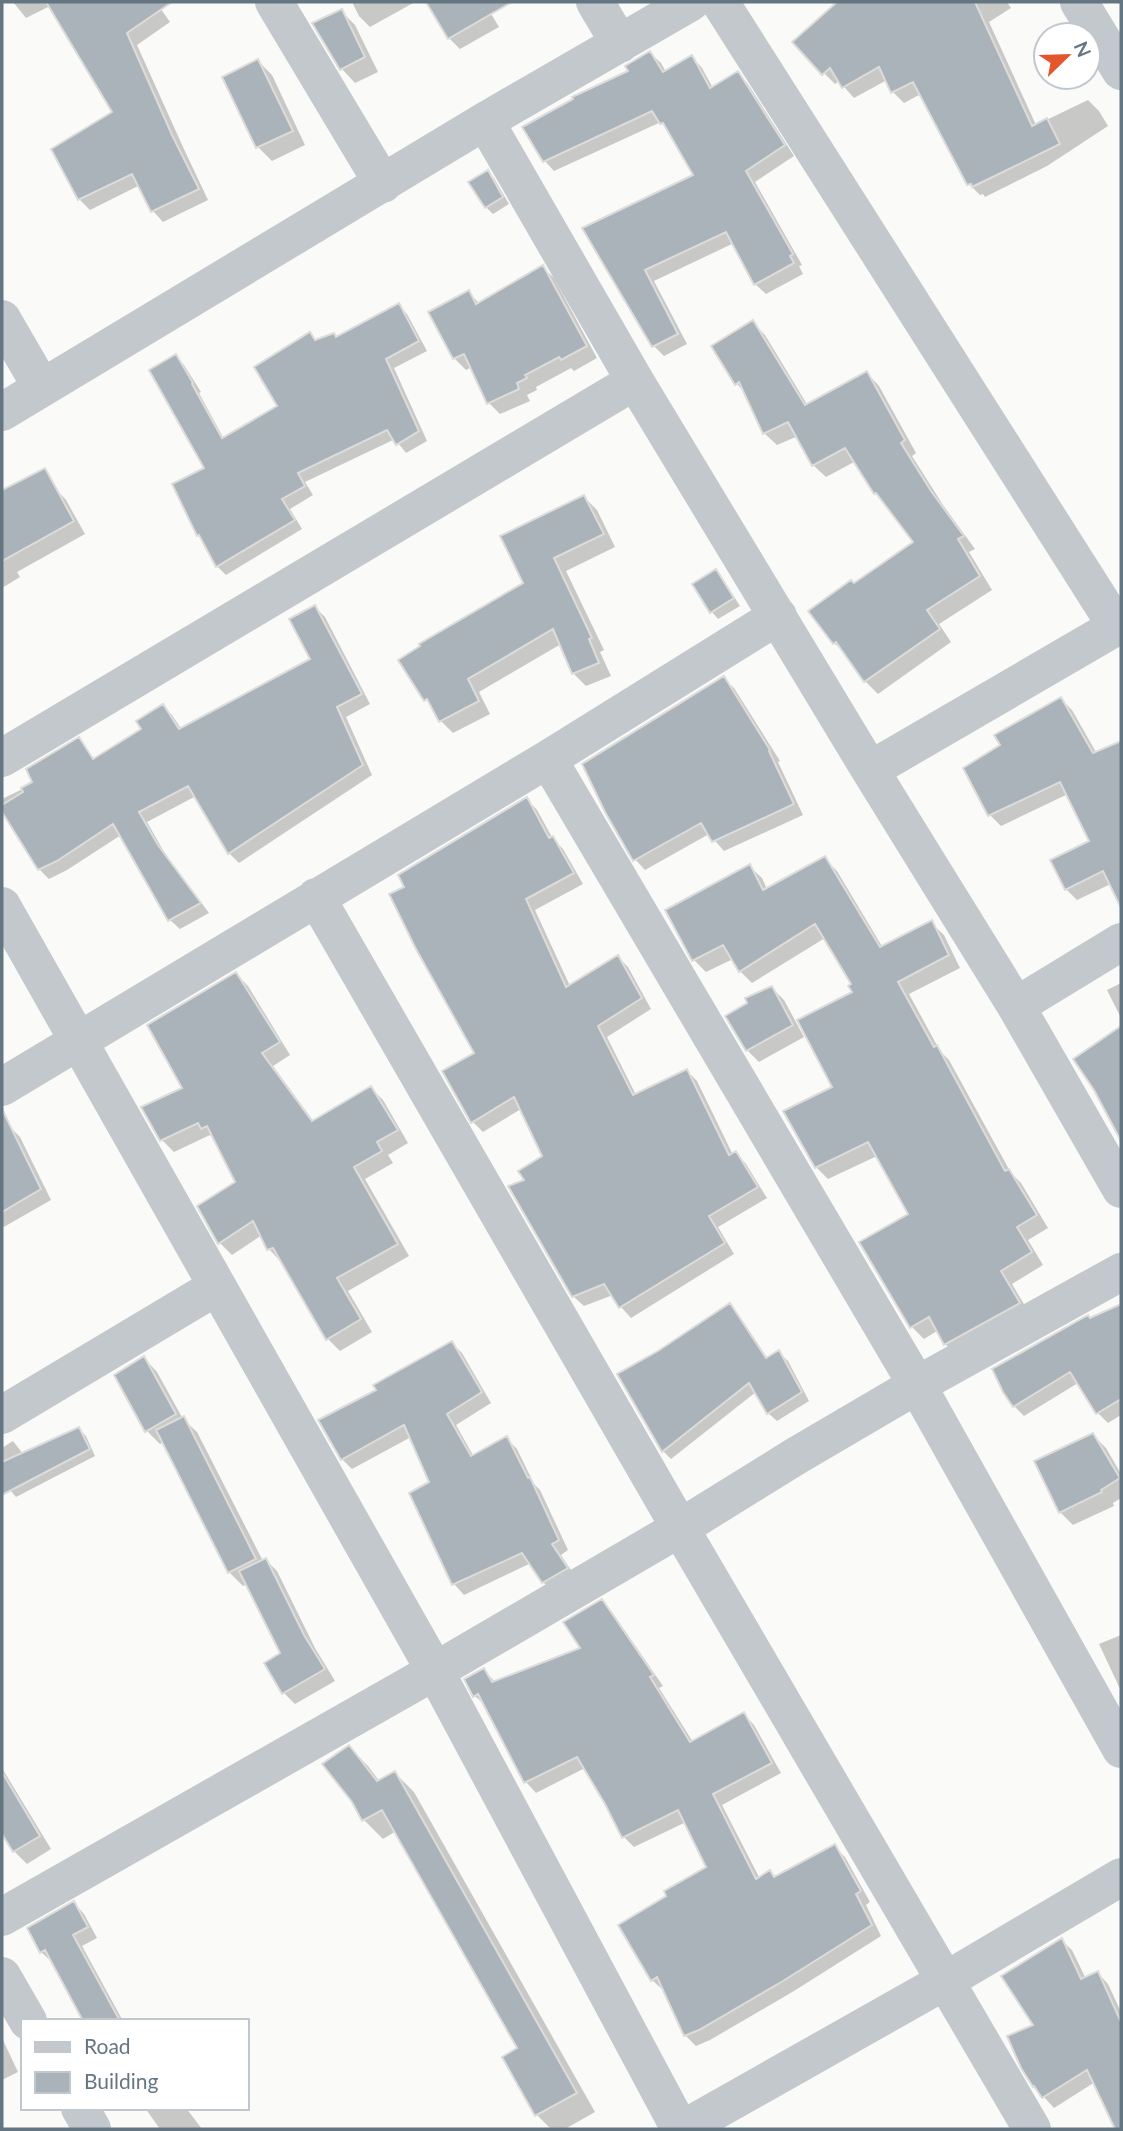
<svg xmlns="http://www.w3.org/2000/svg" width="1123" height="2131" font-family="Lato,sans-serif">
<rect width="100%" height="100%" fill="#fafaf8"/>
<!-- shadow -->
<path fill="#0003" d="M13,2H156L170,22L137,45L183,147L208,200L163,222L153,211L140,185L90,210L79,199L115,113L50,6L26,18Z
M352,2H415L370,27L359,16Z
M428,2H484L499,27L460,49L449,38Z
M847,2H1007L1011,8L989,22L1036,125L1088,100L1099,111L1108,126L1047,166L985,197L983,194L980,195L969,184L921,94L904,103L893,92L887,80L854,98L839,81L835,84L824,73L833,8Z
M341,11L355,25L378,72L355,83L342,69Z
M650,53L661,63L666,72L692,57L702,68L713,88L738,73L748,84L794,156L755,182L802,265L799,266L803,274L766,294L755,284L734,243L654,281L687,344L664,356L654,346L585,228L696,176L671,132L661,122L554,171L544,160Z
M258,61L272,75L305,145L272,161L258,147L225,78Z
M487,172L494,178L509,204L493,214L486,207Z
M542,267L554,278L597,358L574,371L571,368L536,387L537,390L527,395L530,401L500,414L489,403L472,367L466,370L454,358L469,293L480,304Z
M398,305L407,314L427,351L394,368L427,441L406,453L395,439L305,482L313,495L290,509L302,529L226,575L217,566L204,540L199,535L207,468L175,356L184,365L201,392L199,393L224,439L280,406L310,334L316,341L337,338Z
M752,322L765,335L808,406L867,373L879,386L916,453L912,456L943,505L975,549L969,552L992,590L939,624L951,642L878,694L865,681L847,655L834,643L855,585L915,543L875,493L856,461L826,477L813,465L798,436L777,445L764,433L746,394L737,384Z
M54,487L66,500L85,534L17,572L20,577L2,588V516Z
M584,497L597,510L615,547L566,571L604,650L600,652L611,676L586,686L573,673L561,644L479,692L490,714L453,733L441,721L434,708L426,699L525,583Z
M716,572L722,578L740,606L718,619L712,612L695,585Z
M315,607L325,617L370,704L346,717L372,775L239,863L229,853L196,796L147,822L167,857L209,913L180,929L170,920L121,835L67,870L49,879L39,869L2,809V799L35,783L79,740L95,760L144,730L163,706L172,715L182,730L312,660Z
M723,678L734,688L780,761L778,762L803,815L724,851L709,834L645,870L635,859Z
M1061,699L1072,710L1097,754L1121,743V886L1115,882L1077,900L1066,889L1091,842L1068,794L1001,826L990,815L965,768L1002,745Z
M527,799L537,810L553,839L563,849L583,884L535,910L570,986L618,957L628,967L651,1009L607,1037L636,1095L687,1071L697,1081L733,1155L736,1153L746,1164L767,1198L718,1227L734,1254L631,1318L621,1307L613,1295L584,1306L573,1296L526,1181L544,1157L521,1109L483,1132L473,1122L476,1054L406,888Z
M824,858L837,871L883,948L931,923L944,935L960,968L909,994L940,1051L949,1060L1011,1173L1021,1183L1048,1228L1028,1240L1043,1265L1012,1284L1031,1316L958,1356L945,1344L937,1331L924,1339L912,1327L861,1243L910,1215L877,1156L828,1179L816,1167L854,992L853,985L825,938L752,983L740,971L733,959L706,972L694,960L749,866L762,878L767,889Z
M236,974L248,986L290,1055L273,1066L314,1122L371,1088L383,1100L408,1143L388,1155L393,1163L365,1179L409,1256L348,1291L372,1332L340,1351L328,1339L281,1262L269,1249L262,1235L232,1255L220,1243L199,1207L237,1183L214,1140L210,1135L174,1152L162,1140Z
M1121,983V1018L1107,990Z
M772,988L784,1000L804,1037L759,1062L747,1050L750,1004Z
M1121,1028V1131L1114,1123L1095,1089L1075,1059Z
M9,1126L20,1137L51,1200L2,1228V1130Z
M730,1305L738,1314L768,1359L779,1353L788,1361L809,1401L777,1421L768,1413L756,1392L671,1459L663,1451L659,1352Z
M1121,1306V1415L1108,1423L1097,1412L1078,1383L1024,1416L1014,1406L1091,1320Z
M452,1343L462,1353L491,1403L456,1425L474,1457L506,1438L517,1449L534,1484L540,1490L568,1550L561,1555L577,1579L554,1593L543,1582L531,1563L464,1595L454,1584L411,1494L432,1483L411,1437L352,1469L342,1459L378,1391Z
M144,1358L157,1372L183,1419L197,1432L263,1561L266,1560L277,1571L315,1648L335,1681L295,1704L284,1693L282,1654L248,1584L243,1586L229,1572L164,1442L160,1444L146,1430Z
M79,1429L86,1436L95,1456L16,1497L10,1490L2,1476V1448L13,1441L23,1454Z
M1093,1435L1106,1448L1121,1474V1498L1113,1503L1114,1506L1073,1525L1060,1512Z
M601,1601L612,1612L663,1686L659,1688L693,1742L744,1714L754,1725L781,1773L722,1805L760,1879L770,1873L776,1878L834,1847L845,1857L870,1902L866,1905L881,1936L794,1991L710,2040L696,2046L685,2035L664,1990H663L652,1980L669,1897L708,1868L686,1822L634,1847L624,1837L585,1768L536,1793L526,1782L487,1707L475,1696L484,1670L496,1683L583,1649Z
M1121,1635V1691L1099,1644Z
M349,1747L368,1766L380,1782L395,1773L414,1792L595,2112L565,2129H551L537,2115L504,2058L520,2049L396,1831L383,1839L364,1820Z
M2,1768L51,1849L27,1864L14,1851L2,1831Z
M74,1903L84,1914L97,1938L82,1946L123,2021H85L52,1962L41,1952Z
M1061,1940L1072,1950L1086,1979L1098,1973L1108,1984L1121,2012V2129H1117L1095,2082L1054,2108L1044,2097L1036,2026Z
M2,2038L18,2072L2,2080Z
M145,2108H186L202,2129H160Z"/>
<!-- building -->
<path fill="#aab3b9" stroke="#dcdcda" stroke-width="2" d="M46,2H172L127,33L172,135L199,189L151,212L132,174L78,200L51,149L112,112Z
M426,2H512L448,39Z
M837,2H975L1032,126L1047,118L1060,144L972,187L971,184L967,185L913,82L891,93L879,67L842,88L830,68L822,75L792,42Z
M342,9L365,57L340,70L312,23Z
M650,51L663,72L692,55L710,88L738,71L785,145L746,171L793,254L790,256L794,263L754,285L726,232L645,270L678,334L652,347L582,228L693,175L663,123L660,124L652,111L543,162L522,127L573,99L572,97L628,71L625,66Z
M258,59L293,131L256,148L222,77Z
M488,170L503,197L485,208L468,182Z
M543,265L587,346L561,360L559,357L525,375L527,378L517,383L519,389L487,404L464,354L453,359L428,312L469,290L476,304Z
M399,303L419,341L386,359L419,431L396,445L387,430L298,473L305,486L282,499L295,520L216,567L199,535L197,536L172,484L204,468L149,370L176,354L193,383L192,384L222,438L277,406L254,367L310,332L315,340L334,333L336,337Z
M753,320L805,405L867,371L905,440L901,443L931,491L964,536L958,539L980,576L927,610L940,629L864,682L836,642L833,644L808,611L851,580L854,583L913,542L876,493L874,494L845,448L812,466L788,422L763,434L739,382L735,385L711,346Z
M45,468L74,521L2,561V490Z
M584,495L604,534L554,558L592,638L589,639L599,663L572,674L553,629L468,679L479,701L439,722L427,699L424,701L398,660L420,646L419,644L523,583L500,536Z
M716,569L734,598L710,613L692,584Z
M315,605L362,694L337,707L363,765L228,854L188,786L139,812L158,845L201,903L168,921L113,824L57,861L38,870L2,812V805L23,792L21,788L32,782L26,769L79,737L93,759L141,729L136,721L163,704L179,729L310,659L289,619Z
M724,676L770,750L769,751L794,804L712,842L701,823L633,861L605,812L582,764Z
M1061,697L1093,753L1121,741V908L1103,871L1065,890L1050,860L1089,841L1060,782L988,816L963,768L1000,745L994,735Z
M527,797L549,838L553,836L574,873L526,899L566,987L618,955L642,998L598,1026L633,1095L687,1069L729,1155L736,1151L758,1187L709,1216L725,1243L619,1308L604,1284L572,1297L508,1186L524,1180L518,1171L542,1156L514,1097L471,1123L442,1071L474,1053L416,949L389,894L404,887L398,875Z
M825,856L880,947L932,920L949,955L898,982L934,1047L937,1045L1005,1171L1009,1169L1037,1215L1017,1227L1032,1252L1001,1271L1020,1303L944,1345L929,1317L910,1328L859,1242L908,1214L868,1142L815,1168L783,1111L832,1087L797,1020L852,992L848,986L851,984L815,924L739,972L723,945L692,961L665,910L750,864L763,890Z
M236,972L280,1042L262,1053L312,1121L371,1086L398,1130L377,1142L382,1151L354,1167L398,1244L337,1278L361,1319L326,1340L273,1248L267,1250L253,1221L218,1244L197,1206L235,1182L207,1126L201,1129L198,1123L160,1141L141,1107L182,1088L147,1025Z
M772,986L793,1025L746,1051L725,1016L747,1003L745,998Z
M1121,1026V1141L1094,1090L1073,1059Z
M2,1109L41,1189L2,1212Z
M730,1303L766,1358L779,1350L802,1392L767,1414L749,1383L662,1452L617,1374L658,1351Z
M1121,1304V1399L1096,1414L1070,1372L1013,1407L1003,1392L992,1369L1088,1315L1090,1318Z
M452,1341L482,1392L447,1414L471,1456L507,1436L528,1478L530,1477L559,1540L552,1544L568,1568L542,1583L522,1553L452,1585L409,1493L429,1482L404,1425L341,1460L318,1420L376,1390L373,1385Z
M144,1356L176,1414L145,1432L114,1375Z
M184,1416L256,1559L228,1573L156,1430Z
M79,1427L90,1449L2,1495V1462Z
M1093,1433L1120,1478L1101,1490L1102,1492L1059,1513L1034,1461Z
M266,1558L304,1635L325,1669L282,1694L264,1663L280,1653L239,1571Z
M602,1599L654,1675L650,1677L690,1742L744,1712L772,1763L713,1794L756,1879L770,1870L774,1877L835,1844L861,1891L856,1894L872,1925L783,1981L699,2030L684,2036L657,1977L651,1981L618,1925L666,1896L664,1891L706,1867L678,1810L622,1838L605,1804L577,1757L524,1783L478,1694L473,1697L464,1679L484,1668L492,1682L580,1648L563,1622Z
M349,1745L377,1781L395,1771L577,2093L535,2116L502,2057L517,2048L382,1810L362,1821L352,1802L322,1764Z
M2,1772L40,1836L13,1852L2,1834Z
M74,1901L88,1927L73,1935L120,2021H83L45,1950L40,1953L27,1928Z
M1062,1938L1081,1979L1098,1971L1121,2022V2129H1115L1087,2070L1042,2098L1034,2086L1033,2087L1021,2068L1007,2036L1033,2025L1001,1976Z"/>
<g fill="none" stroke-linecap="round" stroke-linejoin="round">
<!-- street -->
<path stroke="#c3c8cc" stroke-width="38" d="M274,2L383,184
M595,2L620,44
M720,2L1117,627
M1079,2L1121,71
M485,121L635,381L870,770L1016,1006L1121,1189
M2,319L42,388
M2,412L485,121L691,2
M2,758L635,381
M548,759L917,1385L1121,1749
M870,770L1121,624
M316,897L680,1528L1032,2129
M2,906L435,1671L680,2129
M1016,1006L1121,942
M2,1087L548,759L778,616
M2,1415L216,1287
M2,1917L435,1671L680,1528L796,1456L917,1385L1121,1272
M2,1976L28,2021
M80,2108L92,2129
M683,2129L945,1981L1121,1877"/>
</g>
<!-- border -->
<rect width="1123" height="2131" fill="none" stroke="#657683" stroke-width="7"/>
<!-- legend -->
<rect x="21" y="2019" width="228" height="91" fill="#ffffff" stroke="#c1c8cd" stroke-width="2"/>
<rect x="35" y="2042" width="35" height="10" fill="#c3c8cc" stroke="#c1c8cd" stroke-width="2"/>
<text x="84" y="2054" font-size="21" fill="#657683">Road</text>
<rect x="35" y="2072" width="35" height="21" fill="#aab3b9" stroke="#c1c8cd" stroke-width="2"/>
<text x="84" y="2089" font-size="21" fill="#657683">Building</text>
<!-- north arrow -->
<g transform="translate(1067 56) rotate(67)"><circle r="33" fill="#ffffff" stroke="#c1c8cd" stroke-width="2"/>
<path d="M0-5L12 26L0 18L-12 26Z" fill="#e4572e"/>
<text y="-10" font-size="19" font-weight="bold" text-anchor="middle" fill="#657683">N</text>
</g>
</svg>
